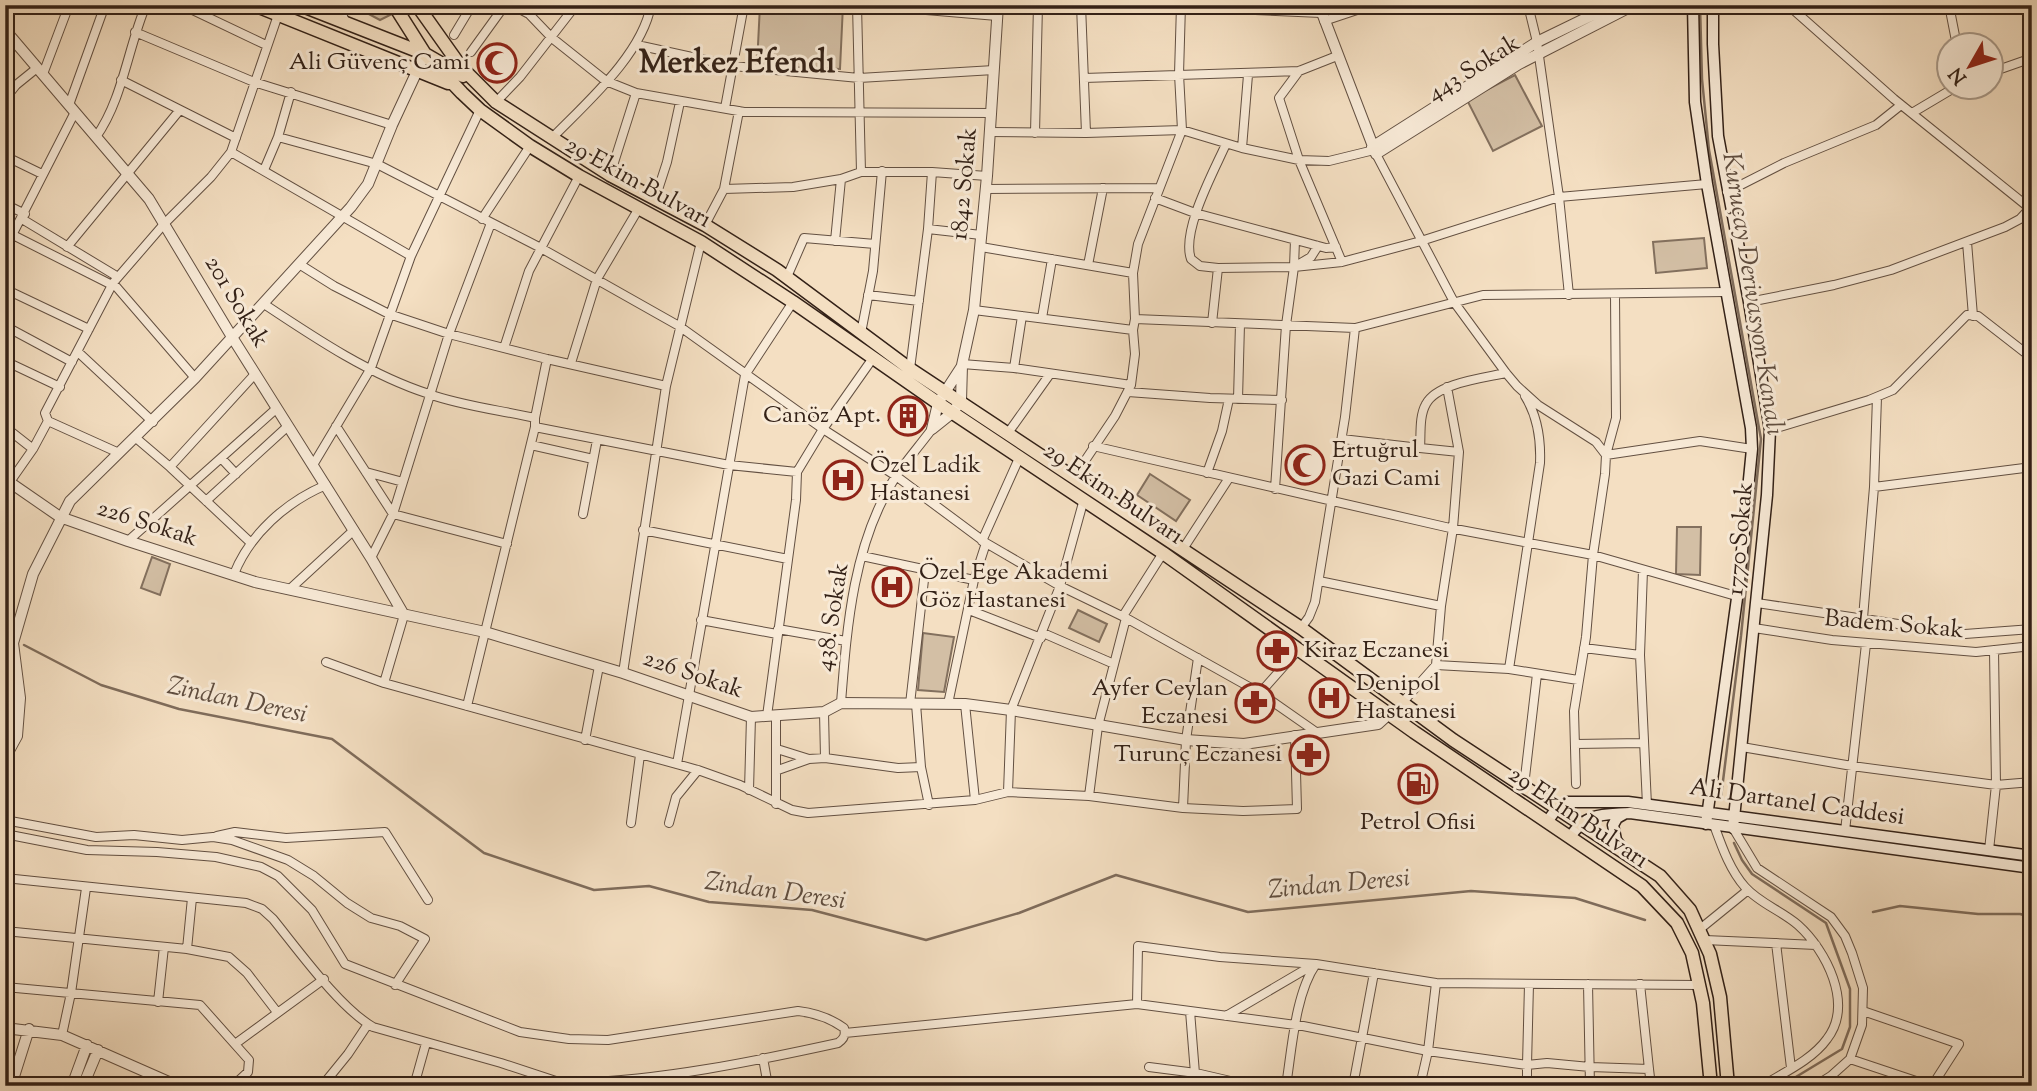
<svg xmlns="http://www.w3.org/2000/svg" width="2037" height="1091" font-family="'Sorts Mill Goudy',serif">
<rect width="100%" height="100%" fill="#f4dfc2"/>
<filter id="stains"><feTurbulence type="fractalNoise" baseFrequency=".00286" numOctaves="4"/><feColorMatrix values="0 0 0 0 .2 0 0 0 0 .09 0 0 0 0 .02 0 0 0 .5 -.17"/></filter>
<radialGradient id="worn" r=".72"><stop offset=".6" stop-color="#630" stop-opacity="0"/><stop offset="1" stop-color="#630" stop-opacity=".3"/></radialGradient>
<!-- green -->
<path fill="#d3bfa5" stroke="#83705e" stroke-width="2" d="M352,5H388L392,14L380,20Z
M760,5H843L840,69L757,65Z
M1515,75L1542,126L1493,151L1467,100Z
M1704,238L1707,268L1656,273L1653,242Z
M1150,474L1190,500L1176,521L1137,495Z
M1677,527H1701L1700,575L1676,574Z
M152,557L170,564L160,595L141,588Z
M1078,610L1107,624L1099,642L1069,628Z
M923,633L954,637L944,692L918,690Z"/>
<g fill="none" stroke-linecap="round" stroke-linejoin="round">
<!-- stream -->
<path stroke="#7f6c5b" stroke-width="2.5" d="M1700,5L1702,79L1709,150L1761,439L1741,636L1721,797
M24,645L101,685L179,709L332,739L484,853L594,890L649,886L709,902L812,910L926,940L1019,913L1116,875L1248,912L1471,891L1575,898L1645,920
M1734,843L1742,860L1752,874L1826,923L1850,989V1027L1842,1049L1781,1086
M1873,912L1900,906L1978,914H2020L2032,917"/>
<!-- minor casing -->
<g stroke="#635042" stroke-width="10">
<path id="minor" d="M182,5L266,45
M338,5L346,23
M512,5L529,14L552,38L606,81L636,93L744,112L992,113
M857,5L861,172
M867,5L997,16
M1081,5L1086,133
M1141,5L1321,13
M1528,5L1537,42L1559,197L1569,295
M1788,5L1894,99L2032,210
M1949,5L1957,46
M5,15L12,5
M1324,21L1372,5
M135,32L254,82L392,125
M454,35L472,5
M637,45L733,66L859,78L994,70
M471,52L505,5
M1299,71L1279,98L1299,160L1342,262
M1992,72L2032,58
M43,74L69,5
M1084,78L1299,71L1337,56
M121,80L236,138
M5,99L16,85L37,68
M496,102L520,77L576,5
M69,105L105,5
M725,108L744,5
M1912,113L1954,88
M990,132L1086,133L1182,130L1242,148L1299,160L1329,161L1374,150
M1035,133L1038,5
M96,137C123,99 128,47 146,5
M278,137L377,164L539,247L679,326L823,429L896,476L986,543L1060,586L1126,618L1260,693L1316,732
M551,139C586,103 642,55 651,5
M1226,144C1214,171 1181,231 1191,259L1200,266L1218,268L1294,267L1311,257L1318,246
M1242,148L1248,75
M231,152L411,256
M1376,154L1454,302L1506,373L1517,386L1538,405L1596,442L1606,455L1605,474L1593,555L1586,637L1574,711L1576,784
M5,156L42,174
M264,170L278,137L291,92
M610,175L636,93
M724,189L739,111
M986,189L1159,188
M1727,192L1784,163L1876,125L1901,105
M1155,198L1195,213L1326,248L1336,247
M655,199L667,162L680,102
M5,204L25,214
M22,219L118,277
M482,219L530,146
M705,225L724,189L793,187L841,179L861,172H932L987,176
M928,229L981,235
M5,231L112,285
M835,241L841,179
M1967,242L1973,316
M67,247L179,111
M981,247L1133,273
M5,249L75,112
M299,264L334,286L389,314L449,334L547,359L666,386
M1088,265L1103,188
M1294,267L1295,240
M787,277L804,238L875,244
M113,283L195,378
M5,289L89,329
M868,295L919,301
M1615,295L1616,418L1606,455L1700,441L1752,449
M1749,302L1834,285L1891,270L2005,227L2020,219L2032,206
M264,304C315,338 370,375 429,394C462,406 500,410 535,418
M974,310L1133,330
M1042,318L1052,259
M1135,319L1355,328L1483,295L1726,292
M1212,323L1218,268
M5,326L72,362
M861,333L873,271L882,171
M504,348L529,271L579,176
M78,352L153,422
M5,361L60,387
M571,363L597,279L639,208
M962,364L1014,368L1131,385
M1014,368L1022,316
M910,369L928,229L932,172
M5,376L12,364
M1447,387L1459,452L1453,528L1441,606L1436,665L1509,669L1578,680
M1128,392L1210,398L1282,400
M1877,397L1874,487L2032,467
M1238,399L1240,324
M336,426L393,514L507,544
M5,427L33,449
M535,427L729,465L797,472
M1770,430L1869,400L1893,390L1967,315L1978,316L2032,358
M1008,433L1050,374
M136,438L170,467L250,542
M1342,439L1420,448
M531,445L593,459
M1093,446L1450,528L1593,555L1736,596
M1459,452L1420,448C1421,434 1419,416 1426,404C1437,383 1484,378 1506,373
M119,453L48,421L45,413L113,283L164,224L211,177L231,152L278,15
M222,459L236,474
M313,465L371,368L411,256L480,110
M170,467L255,374
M366,472L403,482
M1207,473L1222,431L1229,399
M1074,477L1115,416L1131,385L1135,354L1133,330L1135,319L1133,273L1138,244L1182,130L1179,74L1181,5
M5,489L33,449L48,421
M1275,489L1286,325L1294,267L1342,262L1421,241L1559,197L1707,184
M206,501L288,426
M583,514L597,440
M643,530L788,559
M128,541L277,408
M982,541L1020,456
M1183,549L1229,478
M862,556L974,580
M371,558L393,514L449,334L491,223
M1643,570L1640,655L1647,805
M234,574C250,534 286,502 326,485
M1319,581L1441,606
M290,589L354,530
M1757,603L1965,634L2032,629
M969,610L1041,638
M404,615L384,683L698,770L740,785L792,810L808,813L975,800L1008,792L1089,796L1183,808L1243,811L1297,809L1295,735
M1123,616L1163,553
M1863,618L1874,487
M701,620L777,634
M1301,628L1309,617L1315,602L1345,417L1355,328
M1754,628L1832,640L1976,652L2032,646
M778,629L846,641
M1043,633L1114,664
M1584,648L1640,655
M326,662L384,683
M1509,669L1540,463C1541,439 1538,417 1525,396
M623,673L666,386L701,242
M1260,693L1299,649
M841,703C847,626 853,543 896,476C907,460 920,445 932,429
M1402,703L1436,665
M910,704L925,571
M916,704L921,767L929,805
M948,704L974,580L986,543
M965,704L975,800
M467,706L535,427V418L547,359
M824,712L825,758
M767,716L796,500L797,472L823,429L873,358
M585,740L599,666
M1575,744L1644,743
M1742,747L1852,766L1996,785L2032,782
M777,749L809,759
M677,764L745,375L793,302
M778,770L809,759L825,758L898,768L921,767
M1524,786L1537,674
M749,790L751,717
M1008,792L1011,710L1060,586L1084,499
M1089,796L1098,726L1126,618
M776,804V715
M1183,808L1186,740L1198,658
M5,820L96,837L134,835L182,840L213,837L232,840L288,860L314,876L347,903L371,918L400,926L425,939L395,985
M631,823L640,755
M669,823L676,797L698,770
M1714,825C1722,847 1730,870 1745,887C1759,903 1782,911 1798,925C1826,950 1854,1004 1827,1039C1812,1060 1783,1073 1762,1086
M1733,828L1757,868L1831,917L1845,936L1852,953L1863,988L1862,1025L1850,1059L1831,1076L1815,1086
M1845,831L1866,644
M5,834L87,850L157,852L216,857L261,867L278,876L312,910L345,964L520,1032L569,1039L608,1040L798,1011C815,1013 830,1018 844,1028C846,1035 844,1039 838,1043C751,1062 663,1080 575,1083L568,1085L501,1063L373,1027C339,1007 299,951 273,919L262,909L246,903L5,878
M217,836L235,832L286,838L385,832L428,900
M1989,850L1996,785L1994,650
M1700,929L1748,890
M5,931L187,949L229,957L247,973L277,1012
M1705,940L1816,945
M1776,943L1791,1068
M187,949L192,898
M1588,984L1590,1086
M1640,984L1649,1069
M5,987L200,1005L249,1060L248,1072L233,1086
M158,1002L164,947
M1137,1004L1138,946L1220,957L1316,964
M1190,1011L1196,1086
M1863,1011L1959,1044L1932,1086
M1226,1016L1313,965
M845,1033L1137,1004L1303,1026L1428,1051L1436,983L1699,985
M62,1035L71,993L86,888
M235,1044L324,979
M763,1058L768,1086
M1850,1059L1931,1086
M1149,1067L1196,1073L1252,1086
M916,1082L1005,1086
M322,1086L348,1054L368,1024
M414,1086L426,1043
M1286,1086C1292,1049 1295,994 1316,964L1436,983
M1353,1086L1374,973
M1420,1086L1428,1051L1527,1065L1529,984
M1527,1086V1065L1547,1063L1590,1067L1649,1069L1651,1086"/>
</g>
<!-- tertiary casing -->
<g stroke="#635042" stroke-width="12">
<path id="tertiary" d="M1319,5L1376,154L1519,64L1634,5
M5,30L149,199L232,337L371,558L404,615
M1372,147L1537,42L1613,5
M932,429L952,413L961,401L962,365L974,310L987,176L998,5
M932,429L938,403L962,366
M5,479L60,517L128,541L255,582L485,632L623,673L751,717L824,712L841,703L965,704L1011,710L1186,740L1244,744L1378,724L1389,714
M5,758L17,736L20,698L13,643L33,574L70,501L195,378L351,207L368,184L392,125L425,54
M5,1028L62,1035L178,1086
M11,1086L29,1029
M72,1086L87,1045
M83,1086L98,1050"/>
</g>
<!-- secondary casing -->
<g stroke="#332117" stroke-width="13">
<path id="secondary" d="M1693,5L1695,102L1707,184L1751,428L1752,449L1738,591L1706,824
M1713,5V44L1718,136L1749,302L1770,430L1767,495L1733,828
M1624,814L1617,818L1613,825L1616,840L1624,851
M1547,822L1557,808L1568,802H1628L2032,856
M1570,837C1587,812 1602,815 1630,813L2032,868"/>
</g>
<!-- primary casing -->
<g stroke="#332117" stroke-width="15">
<path id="primary" d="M254,5L448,83
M300,5L425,54L463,76
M394,5L425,54L462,93L480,110L530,146L579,176L701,242L793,302L938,403L1163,553L1414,732L1642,886L1677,923L1692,953L1703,1003L1711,1086
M417,5L461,67L496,102L610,175L705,225L777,270L910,369L1301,628L1453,740L1660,876L1690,910L1710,954L1720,997L1728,1086"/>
</g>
<!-- minor -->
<use href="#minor" stroke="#f8ead7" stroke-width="8"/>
<!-- tertiary -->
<use href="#tertiary" stroke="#f8ead7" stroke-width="10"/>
<!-- secondary -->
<use href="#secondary" stroke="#f8ead7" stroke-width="10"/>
<!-- primary -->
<use href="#primary" stroke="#f4dfc2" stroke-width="12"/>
</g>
<!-- icons -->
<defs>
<g id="mosque-ring" transform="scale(2.0125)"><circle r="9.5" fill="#f8ead7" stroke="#8f2418" stroke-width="1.5"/><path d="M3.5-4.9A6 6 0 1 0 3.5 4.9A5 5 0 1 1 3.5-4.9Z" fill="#8f2418"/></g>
<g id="building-ring" transform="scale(2.0125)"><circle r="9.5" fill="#f8ead7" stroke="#8f2418" stroke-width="1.5"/><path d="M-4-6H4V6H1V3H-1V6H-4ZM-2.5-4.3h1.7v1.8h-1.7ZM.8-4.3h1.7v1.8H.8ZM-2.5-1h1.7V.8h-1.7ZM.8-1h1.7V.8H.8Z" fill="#8f2418"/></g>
<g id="hospital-ring" transform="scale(2.0125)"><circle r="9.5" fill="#f8ead7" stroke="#8f2418" stroke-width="1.5"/><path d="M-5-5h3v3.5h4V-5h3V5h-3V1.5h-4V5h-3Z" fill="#8f2418"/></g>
<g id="pharmacy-ring" transform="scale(2.0125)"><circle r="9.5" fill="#f8ead7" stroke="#8f2418" stroke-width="1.5"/><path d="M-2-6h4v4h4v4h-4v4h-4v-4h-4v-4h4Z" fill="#8f2418"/></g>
<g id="fuel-ring" transform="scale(2.0125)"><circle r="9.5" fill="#f8ead7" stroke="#8f2418" stroke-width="1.5"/><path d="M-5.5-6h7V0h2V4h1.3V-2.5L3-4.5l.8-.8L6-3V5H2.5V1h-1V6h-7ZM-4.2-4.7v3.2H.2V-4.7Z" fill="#8f2418"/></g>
</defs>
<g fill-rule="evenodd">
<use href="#mosque-ring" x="497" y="63"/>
<use href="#building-ring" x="908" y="416"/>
<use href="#mosque-ring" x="1305" y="465"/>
<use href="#hospital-ring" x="843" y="480"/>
<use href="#hospital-ring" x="892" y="587"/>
<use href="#pharmacy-ring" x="1277" y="651"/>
<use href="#hospital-ring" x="1329" y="698"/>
<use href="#pharmacy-ring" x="1255" y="703"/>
<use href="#pharmacy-ring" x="1309" y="755"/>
<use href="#fuel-ring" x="1418" y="784"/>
</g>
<g text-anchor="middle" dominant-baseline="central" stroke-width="6" stroke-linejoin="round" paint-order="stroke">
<!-- poi labels -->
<g font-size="24" fill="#332117" stroke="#f8ead7" text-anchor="start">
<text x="470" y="63" text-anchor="end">Ali Güvenç Cami</text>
<text x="881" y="416" text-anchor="end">Canöz Apt.</text>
<text x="1332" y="451">Ertuğrul<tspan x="1332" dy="28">Gazi Cami</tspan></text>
<text x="870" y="466">Özel Ladik<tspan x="870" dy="28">Hastanesi</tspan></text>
<text x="919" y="573">Özel Ege Akademi<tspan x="919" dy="28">Göz Hastanesi</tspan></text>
<text x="1304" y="651">Kiraz Eczanesi</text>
<text x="1356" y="684">Denipol<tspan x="1356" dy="28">Hastanesi</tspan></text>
<text x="1228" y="689" text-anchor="end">Ayfer Ceylan<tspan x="1228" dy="28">Eczanesi</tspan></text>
<text x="1282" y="755" text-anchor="end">Turunç Eczanesi</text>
<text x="1418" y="823" text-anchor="middle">Petrol Ofisi</text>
</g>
<!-- street labels -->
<g font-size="24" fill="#332117" stroke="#f8ead7">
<text transform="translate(1474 69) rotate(-32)">443 Sokak</text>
<text transform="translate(638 183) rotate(29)">29 Ekim Bulvarı</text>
<text transform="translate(965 184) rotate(-85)">1842 Sokak</text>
<text transform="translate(236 302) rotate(59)">201 Sokak</text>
<text transform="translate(1113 494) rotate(34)">29 Ekim Bulvarı</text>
<text transform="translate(147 524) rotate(18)">226 Sokak</text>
<text transform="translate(1741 539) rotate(-85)">1770 Sokak</text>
<text transform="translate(833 617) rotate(-81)">438. Sokak</text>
<text transform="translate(1894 625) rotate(5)">Badem Sokak</text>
<text transform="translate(693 675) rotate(19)">226 Sokak</text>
<text transform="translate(1797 803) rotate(8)">Ali Dartanel Caddesi</text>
<text transform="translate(1578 818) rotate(34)">29 Ekim Bulvarı</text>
</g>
<!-- water labels -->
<g font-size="26" font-style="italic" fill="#5f4d3f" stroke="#f8ead7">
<text transform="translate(1752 294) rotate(81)">Kuruçay Derivasyon Kanalı</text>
<text transform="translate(237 701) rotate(12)">Zindan Deresi</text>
<text transform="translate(1339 885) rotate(-5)">Zindan Deresi</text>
<text transform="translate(775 892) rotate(8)">Zindan Deresi</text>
</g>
<!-- district labels -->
<g font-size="32" font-weight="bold" fill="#332117" stroke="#f8ead7">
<text x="737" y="64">Merkez Efendı</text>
</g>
</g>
<!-- margin -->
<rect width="2037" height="1091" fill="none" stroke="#f4dfc2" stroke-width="28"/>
<rect x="7" y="7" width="2023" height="1077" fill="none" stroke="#332117" stroke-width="3.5"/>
<rect x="14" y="14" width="2009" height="1063" fill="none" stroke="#332117" stroke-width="2"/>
<!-- north arrow -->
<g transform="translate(1970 66) rotate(231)"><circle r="33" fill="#f8ead7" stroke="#a99a8a" stroke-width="2"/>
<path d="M0-5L12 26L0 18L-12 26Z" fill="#8f2418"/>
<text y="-10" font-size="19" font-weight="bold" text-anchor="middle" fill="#332117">N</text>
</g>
<rect width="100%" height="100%" filter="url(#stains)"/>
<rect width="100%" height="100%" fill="url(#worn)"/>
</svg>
